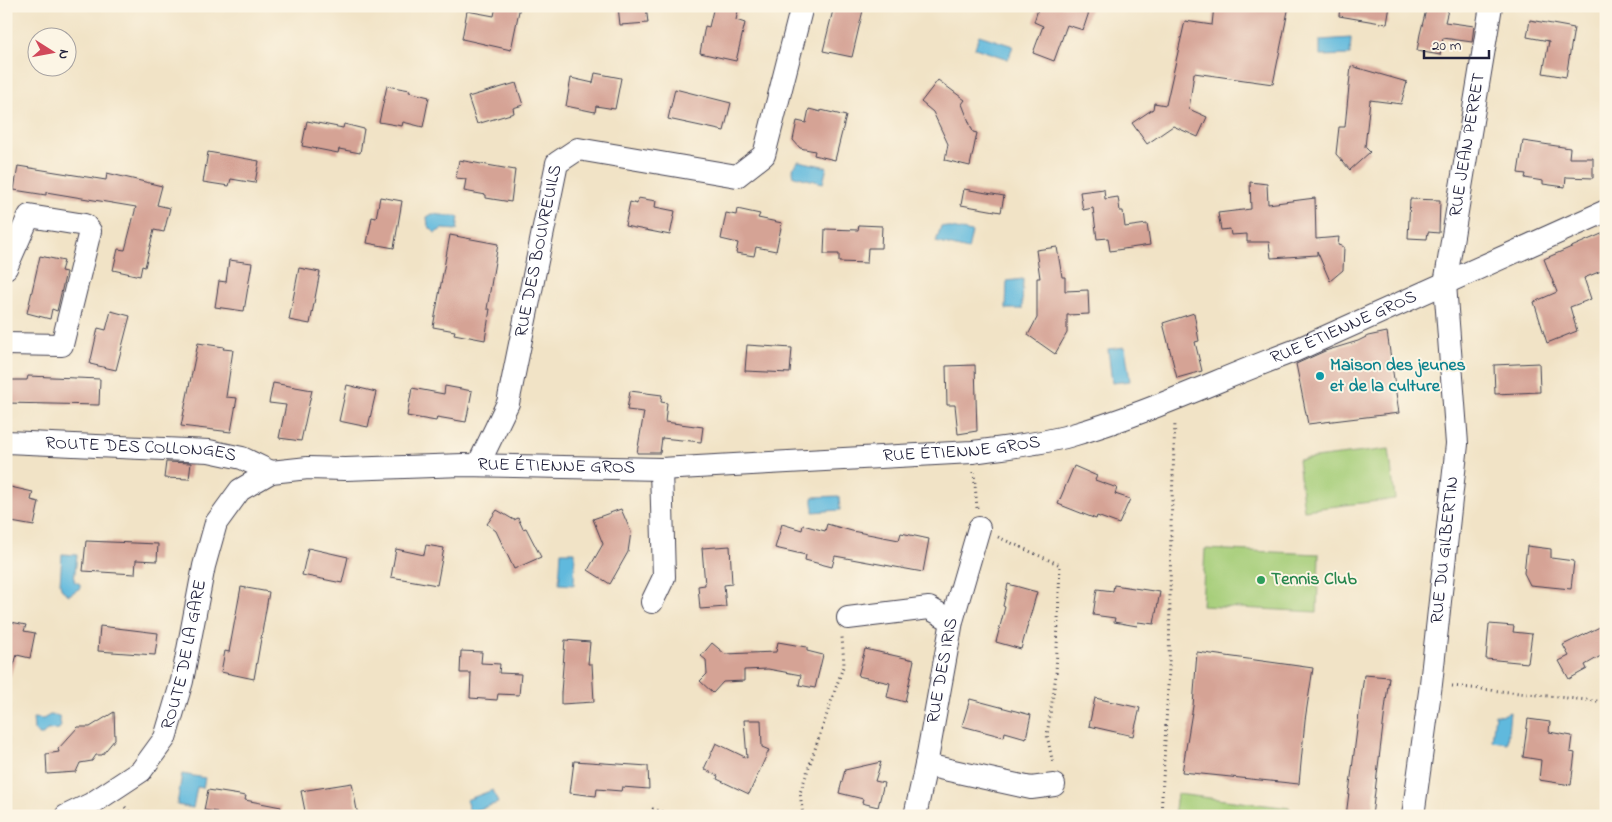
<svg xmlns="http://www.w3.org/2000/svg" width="1612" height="822" font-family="'Indie Flower',sans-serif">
<rect width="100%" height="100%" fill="#fcf5e5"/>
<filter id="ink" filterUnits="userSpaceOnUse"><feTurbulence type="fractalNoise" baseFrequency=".02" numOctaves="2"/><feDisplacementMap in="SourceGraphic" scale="10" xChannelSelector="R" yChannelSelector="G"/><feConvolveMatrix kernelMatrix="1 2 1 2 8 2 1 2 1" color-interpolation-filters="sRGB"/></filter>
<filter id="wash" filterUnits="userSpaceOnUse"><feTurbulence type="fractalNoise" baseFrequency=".0096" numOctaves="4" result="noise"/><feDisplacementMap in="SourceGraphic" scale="20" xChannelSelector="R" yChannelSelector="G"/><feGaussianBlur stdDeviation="1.12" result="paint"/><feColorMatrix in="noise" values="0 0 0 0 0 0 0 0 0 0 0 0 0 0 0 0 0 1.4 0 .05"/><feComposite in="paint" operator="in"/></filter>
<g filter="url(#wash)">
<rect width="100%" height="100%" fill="#f1e3c6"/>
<!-- green -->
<path fill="#a5cd78" stroke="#64785a" d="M1389,449L1395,499L1304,510L1298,460Z
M1205,549L1319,554L1317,612L1202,606Z
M1177,794L1290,808L1289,816H1174Z"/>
<!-- water -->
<path fill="#60b9dd" stroke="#416e8c" d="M979,35L1013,46L1008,59L975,48Z
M1351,38L1350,55L1320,56V40Z
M799,161L827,167L823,183L794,176C792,170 793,165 799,161Z
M432,214L459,217L457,230L442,229L435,233L428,226L427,217Z
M941,226L972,232L968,250L936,242Z
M1023,279L1022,309H1006L1007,281Z
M1125,347L1130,381L1112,383L1108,349Z
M839,496L840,510L813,512V497Z
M561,552H575L574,585L559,584Z
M62,554L77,555L74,581L80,584V588L69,595L62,590L60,584Z
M1510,712L1507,743L1492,741L1495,714L1503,715Z
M50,715L59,716L61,726L59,729L47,730L43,735H39L34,730L33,718L43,719Z
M182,774L205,778L203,788L197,787L193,808L177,805Z
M493,790L498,803L470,812L466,800Z"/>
<g id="blocks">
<!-- building -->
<path fill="#d5a395" d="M496,6H520L511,50L462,39L467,11L494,16Z
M618,6H646L648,23L620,25Z
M714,6H739L736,20L745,23L736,61L700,53L705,26L709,27Z
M834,6H864L852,57L823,51Z
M1039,6H1091L1083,30L1067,25L1054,61L1033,53L1043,26L1034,22Z
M1214,6H1289L1273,84L1194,73L1189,109L1207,117L1198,137L1173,126L1147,144L1132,123L1153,109L1154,103L1166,105L1185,21L1212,25Z
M1340,6H1390L1387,24L1339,16Z
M1427,6H1449L1445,22L1474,26L1472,42L1443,38L1440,55L1417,51L1420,34Z
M1530,20L1574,28L1566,77L1543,73L1549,41L1527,37Z
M1351,66L1407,82L1401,104L1370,100L1365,147L1370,152L1350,170L1336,154L1339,127H1345Z
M595,73L621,78L615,109L596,106L595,112L566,106L571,78L593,83Z
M938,80L965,100L962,104L973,132L977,133L970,166L945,160L948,144L933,112L921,102Z
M516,83L523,105L513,108L514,113L477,124L468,97Z
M387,86L410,90L409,92L429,97L423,127L403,122L402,126L379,122Z
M675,89L731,103L724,131L668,119Z
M809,109L821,112V110L846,116L835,160L814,155L815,151L800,148L793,140L797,121L806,123Z
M307,121L343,128L344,124L364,129L360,153L339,149L338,153L302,146Z
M1523,141L1570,148L1569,158H1593V178L1566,177L1565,187L1543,184V181L1525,178L1526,174L1518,173Z
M208,152L259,161L255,183L231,179L229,186L203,182Z
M459,160L515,170L511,202L486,198V195L464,191L466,179L456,178Z
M18,166L106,180L107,173L162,186L157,205L170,208L164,232L154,230L145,267L142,266L140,276L113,270L118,249L125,250L136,207L46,192V195L14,190Z
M1250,182L1267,184L1268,204L1315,198L1316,239L1339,237L1338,245L1344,247L1343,270L1330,281L1317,251V255L1271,258L1269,242H1247V234L1231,235L1230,229L1221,230L1218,213L1251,209Z
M964,189L1004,196L1001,212L961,205Z
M1104,189L1105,199L1118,197L1120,211H1123L1125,227L1147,224L1150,245L1110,251L1108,238L1097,239L1093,208L1083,210L1080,192Z
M380,197L402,201L394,248L367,243L372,217L376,218Z
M638,198L656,201L655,207L675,211L670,235L625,226L630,202L637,204Z
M1410,199L1440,200L1439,233L1428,232L1427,239L1408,238Z
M737,209L760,214L758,218L782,223L776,251L756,247L754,256L736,253L738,243L721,239L726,213L736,215Z
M859,225L882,226L881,248H868L867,263L839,262V254H824L825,229L858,230Z
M1606,232V269L1584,278L1591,299L1570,307L1577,331L1547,343L1534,302L1557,292L1544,259Z
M450,235L498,244L487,309H490L485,340L454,334L455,331L433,327Z
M1057,247L1062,277H1065V291L1088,290L1089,314L1067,315V333L1055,354L1028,335L1037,318V278H1040L1036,250Z
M40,256L64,261L61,271L66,272L57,311L52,309L50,319L27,313Z
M229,260L252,263L244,311L215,307L219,281L226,282Z
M299,268L320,272L310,324L289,320Z
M111,311L130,316L116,370L90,364L98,328L106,330Z
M1194,313L1199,341L1195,342L1202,371L1177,378L1163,323Z
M1387,332L1399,413L1308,424L1296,364L1325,351L1358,341L1368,336Z
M198,343L224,347L223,349L233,350L226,397L237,398L231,432L181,426Z
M747,345L792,348L790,373L745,371Z
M1539,363L1540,392L1495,394L1494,365Z
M975,365L977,431L958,434L955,405H947L946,366Z
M28,376L100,379L99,405L6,403V380H27Z
M273,383L312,390L301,441L279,438L286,405L269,403Z
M347,385L376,392L368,427L339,421Z
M445,386L472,391L466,422L437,417L436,421L407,416L412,388L444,394Z
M630,391L662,395L661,402L667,403L665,422L703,427L701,442L662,438L660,453H637L644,412L627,410Z
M166,462L191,463L189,479L164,478Z
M1074,466L1097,476L1095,480L1117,488L1115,494L1130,499L1119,524L1097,516L1096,519L1058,504Z
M6,486L33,492L31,500L39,502L34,526L6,521Z
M621,509L631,532L628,552L610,584L588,570L603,544L593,519Z
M497,510L514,520L518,518L523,529L526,528L541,557L514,569L496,531L487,524Z
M782,524L802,530L803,525L825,531L827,524L852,531L899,540L901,533L929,539L923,572L835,556L832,567L805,560L806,555L775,548Z
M86,541L158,544L157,561L136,560L135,574L83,571Z
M426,545L444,548L437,585L391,577L396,549L424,555Z
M730,546L732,584L724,585L726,607L700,609L698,586L705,585L702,548Z
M1527,546L1551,549V558L1574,561L1571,589L1530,585L1524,573Z
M308,548L348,557L342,583L302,575Z
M1008,584L1037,592L1021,649L996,642L1005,607L1003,606Z
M1114,585L1160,592L1154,624L1138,622L1137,626L1114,622L1115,618L1093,615L1097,589L1113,591Z
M241,587L269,592L254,679L221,672L225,651L229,652Z
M6,621L26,625L24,631L35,633L30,658L17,655L10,677L6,676Z
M1489,624L1514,626L1513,632L1532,634L1528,663L1486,659Z
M1606,624V653L1585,665L1587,669L1569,679L1559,661L1569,656L1563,645Z
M100,626L158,633L155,655L98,651Z
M565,640L590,642L588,664H592L594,702L561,704V693Z
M778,642L807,647V651L823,655L815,688L799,685L801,675L768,669L744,670V681L723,682L713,693L700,681L707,674L706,660L701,656L712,643L725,654L776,652Z
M865,649L914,660L905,702L887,697L890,683L858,676Z
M461,651L482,652L481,663L500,664L499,673L521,674L519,695L498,694L497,700L470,698L471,673H460Z
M1197,652L1313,668L1305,720L1299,784L1182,772L1193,706Z
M1364,675L1389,677L1372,816H1346Z
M1095,698L1140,708L1133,736L1089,726Z
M970,699L1031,715L1026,738L1005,732L1004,737L962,726Z
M114,712L115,739L102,755H96L92,761L80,763L76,772L47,774L46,754L59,752L58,749L78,727H90Z
M1528,719L1550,722L1549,732L1572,736L1570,752L1575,753L1571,785L1539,780L1541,760L1523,757Z
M744,720H761L762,747L769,750L749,794L717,779L718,776L704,769L716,743L747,758Z
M574,761L648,766L649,789L622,787L621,791L597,789L596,796L570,793Z
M881,762L875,781L884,783L878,807L862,803L863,799L839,793L845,770Z
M352,783L358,816H306L301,791Z
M208,790L246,796L245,800L281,807L280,816H217V812L204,810Z"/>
</g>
</g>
<g filter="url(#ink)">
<use href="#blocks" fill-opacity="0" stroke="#413f50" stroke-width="1"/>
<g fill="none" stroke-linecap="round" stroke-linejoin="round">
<!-- minor casing -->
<g stroke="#413f50" stroke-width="24">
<g id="minor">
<path d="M6,268L29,216L85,225L90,231L62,345L6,344"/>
<path id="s1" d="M6,442L209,451L242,458L271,472"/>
<path id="s2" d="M478,465L508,403L557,163L578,149L737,176L764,155L802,6"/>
<path d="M652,602L664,577L661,469"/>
<path d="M848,618L929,608L952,621"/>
<path d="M926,765L1031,788L1054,785"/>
<path id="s3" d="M66,816L91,804L141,771L165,738L182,681L204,566L216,523L240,490L271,472L308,468L345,469L463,465L661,469L972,452C1003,448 1039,444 1069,436C1147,414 1219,379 1294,351L1606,211"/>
<path id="s4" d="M915,816L926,765L952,621L979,528"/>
<path id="s5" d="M1413,816L1431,684L1457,444L1445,284L1491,6"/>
</g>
</g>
<!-- path -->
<path stroke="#413f50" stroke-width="3" stroke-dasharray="1 4" stroke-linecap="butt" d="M974,472L977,508
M998,537L1060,565L1056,675L1047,735L1053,764
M1452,686L1606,702
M125,807L133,816
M645,816L653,809L680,816
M803,816L800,793L844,664L842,637
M1053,816L1057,807
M1161,816L1169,668L1171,527L1175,422"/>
<!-- minor -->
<use href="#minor" stroke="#fff" stroke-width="22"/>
</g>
</g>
<!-- markers -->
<circle fill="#0f9aa8" stroke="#fcf5e5" stroke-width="2" cx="1320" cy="376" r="5"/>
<circle fill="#2e9e5b" stroke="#fcf5e5" stroke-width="2" cx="1261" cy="580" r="5"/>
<g text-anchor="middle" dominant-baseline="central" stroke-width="4" stroke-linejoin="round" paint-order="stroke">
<!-- street labels -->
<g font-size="18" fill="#22223b" stroke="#fcf5e5">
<text stroke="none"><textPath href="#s5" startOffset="676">RUE JEAN PERRET</textPath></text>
<text stroke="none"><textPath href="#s2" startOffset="224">RUE DES BOUVREUILS</textPath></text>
<text stroke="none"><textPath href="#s3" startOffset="1522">RUE ÉTIENNE GROS</textPath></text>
<text stroke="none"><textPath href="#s3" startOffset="1118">RUE ÉTIENNE GROS</textPath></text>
<text stroke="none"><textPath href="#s1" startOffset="135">ROUTE DES COLLONGES</textPath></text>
<text stroke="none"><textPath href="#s3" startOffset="712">RUE ÉTIENNE GROS</textPath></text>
<text stroke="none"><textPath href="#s5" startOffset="268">RUE DU GILBERTIN</textPath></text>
<text stroke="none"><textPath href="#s3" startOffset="214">ROUTE DE LA GARE</textPath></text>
<text stroke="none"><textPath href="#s4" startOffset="148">RUE DES IRIS</textPath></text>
</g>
<!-- culture labels -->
<g font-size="18" font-weight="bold" fill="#0d838f" stroke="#fcf5e5" text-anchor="start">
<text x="1330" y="366">Maison des jeunes<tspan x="1330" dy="21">et de la culture</tspan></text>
</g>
<!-- leisure labels -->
<g font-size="18" font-weight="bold" fill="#27864d" stroke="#fcf5e5" text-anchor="start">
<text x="1271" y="580">Tennis Club</text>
</g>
</g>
<!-- margin -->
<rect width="1612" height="822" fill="none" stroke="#fcf5e5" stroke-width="25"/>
<!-- north arrow -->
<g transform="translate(52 52) rotate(101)"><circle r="24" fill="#fcf5e5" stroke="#a5a1a1"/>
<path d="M0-4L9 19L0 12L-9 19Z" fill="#d1495b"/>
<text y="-8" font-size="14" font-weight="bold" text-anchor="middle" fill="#22223b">N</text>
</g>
<!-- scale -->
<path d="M1424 50v8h65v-8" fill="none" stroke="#22223b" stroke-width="2.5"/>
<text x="1432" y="50" font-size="15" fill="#22223b" stroke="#fcf5e5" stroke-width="4" paint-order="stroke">20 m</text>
</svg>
